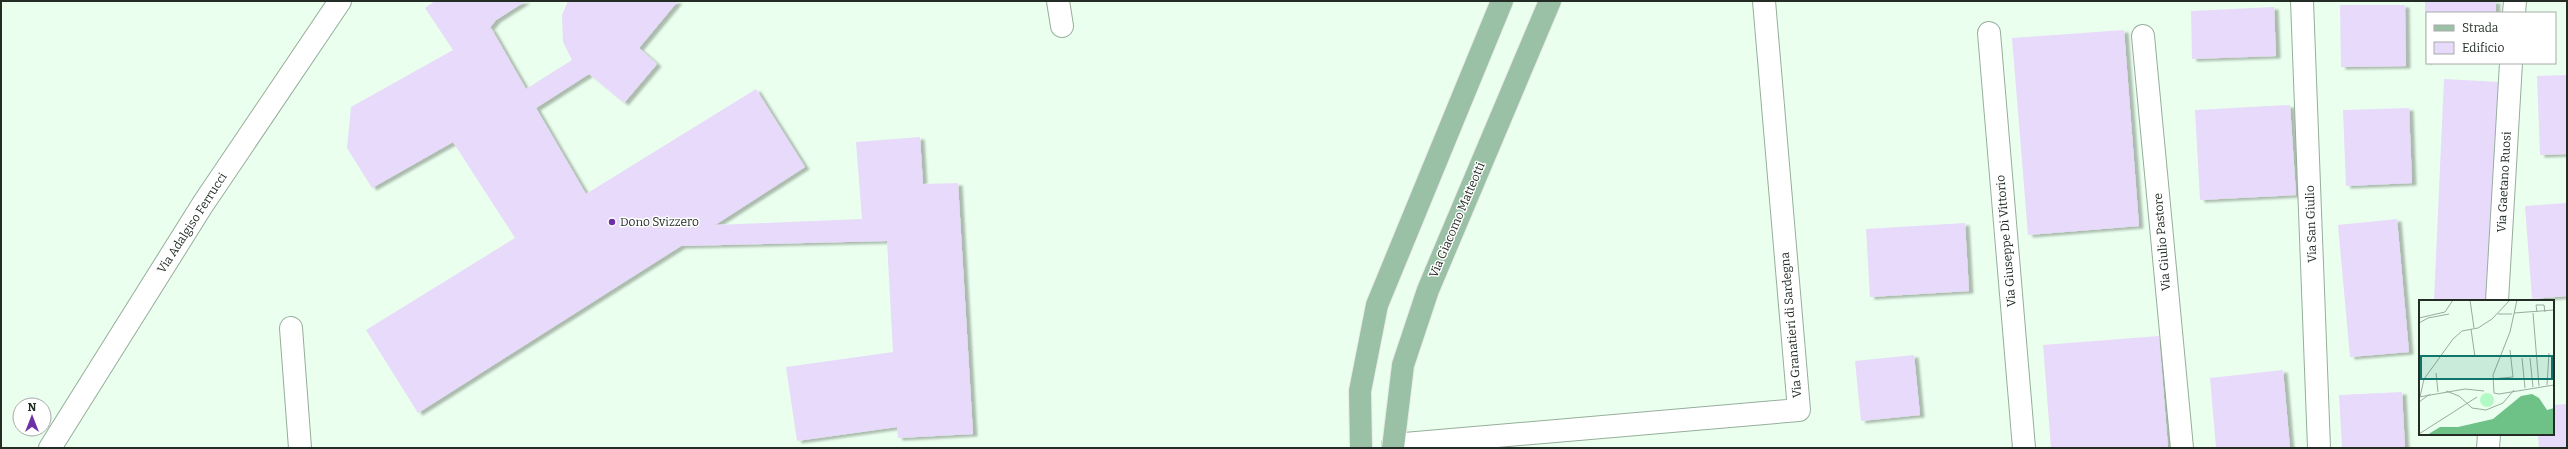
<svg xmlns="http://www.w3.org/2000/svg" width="2568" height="449" font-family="Bitter,serif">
<defs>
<filter id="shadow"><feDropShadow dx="4.5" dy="2.5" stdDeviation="1" flood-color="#0004"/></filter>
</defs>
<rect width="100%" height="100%" fill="#eaffee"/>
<!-- building -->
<path fill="#e8dafb" filter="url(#shadow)" d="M435,1H526L496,20L488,30L491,28L526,89L572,60L563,42L562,15L568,1H678L639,48L657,64L624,103L589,74L536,108L586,194L756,89L805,167L715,225L862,219L856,142L920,137L923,184L958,183L973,434L898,438L897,427L797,441L786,367L893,352L887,241L681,246L418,413L366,330L515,238L453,142L372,188L347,148L351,107L453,50L425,8Z
M2425,1H2496V13H2427V62H2425Z
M2340,5H2405L2406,66L2341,67Z
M2274,7L2276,56L2192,59L2191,11Z
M2124,30L2139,226L2028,235L2012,38Z
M2567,75V154L2540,155L2537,76Z
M2444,79L2499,82L2489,301H2434Z
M2290,105L2296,195L2200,200L2195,110Z
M2409,108L2412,183L2346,186L2343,110Z
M2567,203V296L2532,299L2525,206Z
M2397,219L2409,352L2350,357L2338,225Z
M1965,223L1969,291L1870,297L1866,229Z
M2159,336L2168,448H2051L2043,345Z
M1914,355L1920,415L1861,421L1855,361Z
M2283,370L2290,448H2216L2210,378Z
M2402,392L2405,448H2342L2339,395Z
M2567,404V448H2539L2538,434H2553V405Z"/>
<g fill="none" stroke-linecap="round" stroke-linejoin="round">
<!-- minor casing -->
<g stroke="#96ae9b" stroke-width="24">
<path id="minor" d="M1058,1L1062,26
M2302,1L2319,448
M2514,13L2515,1
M1989,33L2024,448
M2143,36L2182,448
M2497,301L2511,63
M291,328L300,448
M1393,445L1799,410L1764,1
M50,448L203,204L340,1
M2488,448L2489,434"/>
</g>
<!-- major casing -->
<g stroke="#e9eae9" stroke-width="24">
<path id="major" d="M1361,448L1360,391L1377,305L1502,1
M1393,448L1403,365L1428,290L1550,1"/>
</g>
<!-- minor -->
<use href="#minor" stroke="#fff" stroke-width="22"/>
<!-- major -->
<use href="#major" stroke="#9ac1a5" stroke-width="22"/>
</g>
<!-- markers -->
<circle fill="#7030a5" stroke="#fff" stroke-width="1.5" cx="612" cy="222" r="4"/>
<g text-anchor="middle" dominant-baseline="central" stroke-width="3" stroke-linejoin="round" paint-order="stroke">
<!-- street labels -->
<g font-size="12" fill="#232d25" stroke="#fff">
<text transform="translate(2504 182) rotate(-87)">Via Gaetano Ruosi</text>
<text transform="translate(1457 220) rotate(-67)">Via Giacomo Matteotti</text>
<text transform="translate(192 223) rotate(-57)">Via Adalgiso Ferrucci</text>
<text transform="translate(2311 224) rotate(-92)">Via San Giulio</text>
<text transform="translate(2006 241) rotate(-95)">Via Giuseppe Di Vittorio</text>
<text transform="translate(2162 242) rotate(-95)">Via Giulio Pastore</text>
<text transform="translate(1791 325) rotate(-95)">Via Granatieri di Sardegna</text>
</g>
<!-- poi labels -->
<g font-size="12" fill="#232d25" stroke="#fff" text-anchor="start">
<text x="620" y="222">Dono Svizzero</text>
</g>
</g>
<!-- overview -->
<g transform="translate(2419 300)">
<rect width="135" height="135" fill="#eaffee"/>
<path d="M61 100a7 7 0 1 1 14 0a7 7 0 1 1-14 0Z" fill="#b3f9c5"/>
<path d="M113,94L120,98L128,110L135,108V135H8L21,127H39L74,119L102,96Z" fill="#6fc287"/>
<path fill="none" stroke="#9aab9e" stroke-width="1" d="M51,0L55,28M118,12L117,5H125L126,12M95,13L135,10M114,13L120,86M79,14H93M0,18L26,12L34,0M0,23L9,18L30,14M52,29L56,57M103,58L106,88M111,58L114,87M17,73L19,92M73,79L94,77L91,50M128,85L130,53M27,91L40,96L53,108L67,110L84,103L95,90M75,93L80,94L135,85M75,93L74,75L91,32L98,0M0,97L46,89L65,91M1,97L5,79L34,39L43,31L59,28L73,19L91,0M0,102L11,94M0,134L58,97"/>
<path fill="#0f766e" fill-opacity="0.15" stroke="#0f766e" stroke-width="2" d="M2,56H133V79H2Z"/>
<rect width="135" height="135" fill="none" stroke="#232d25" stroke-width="2"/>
</g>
<!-- border -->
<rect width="2568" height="449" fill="none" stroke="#232d25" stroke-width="4"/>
<!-- legend -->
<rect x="2426" y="12" width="130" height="52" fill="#ffffff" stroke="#a7aba8"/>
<rect x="2434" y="25" width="20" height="6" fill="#9ac1a5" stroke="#a7aba8"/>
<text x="2462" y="32" font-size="12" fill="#232d25">Strada</text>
<rect x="2434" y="42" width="20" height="12" fill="#e8dafb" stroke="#a7aba8"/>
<text x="2462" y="52" font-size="12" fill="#232d25">Edificio</text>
<!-- north arrow -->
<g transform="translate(32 417)"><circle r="19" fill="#ffffff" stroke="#a7aba8"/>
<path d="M0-3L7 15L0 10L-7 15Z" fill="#7030a5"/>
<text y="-6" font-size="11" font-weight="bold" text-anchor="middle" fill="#232d25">N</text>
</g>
</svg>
